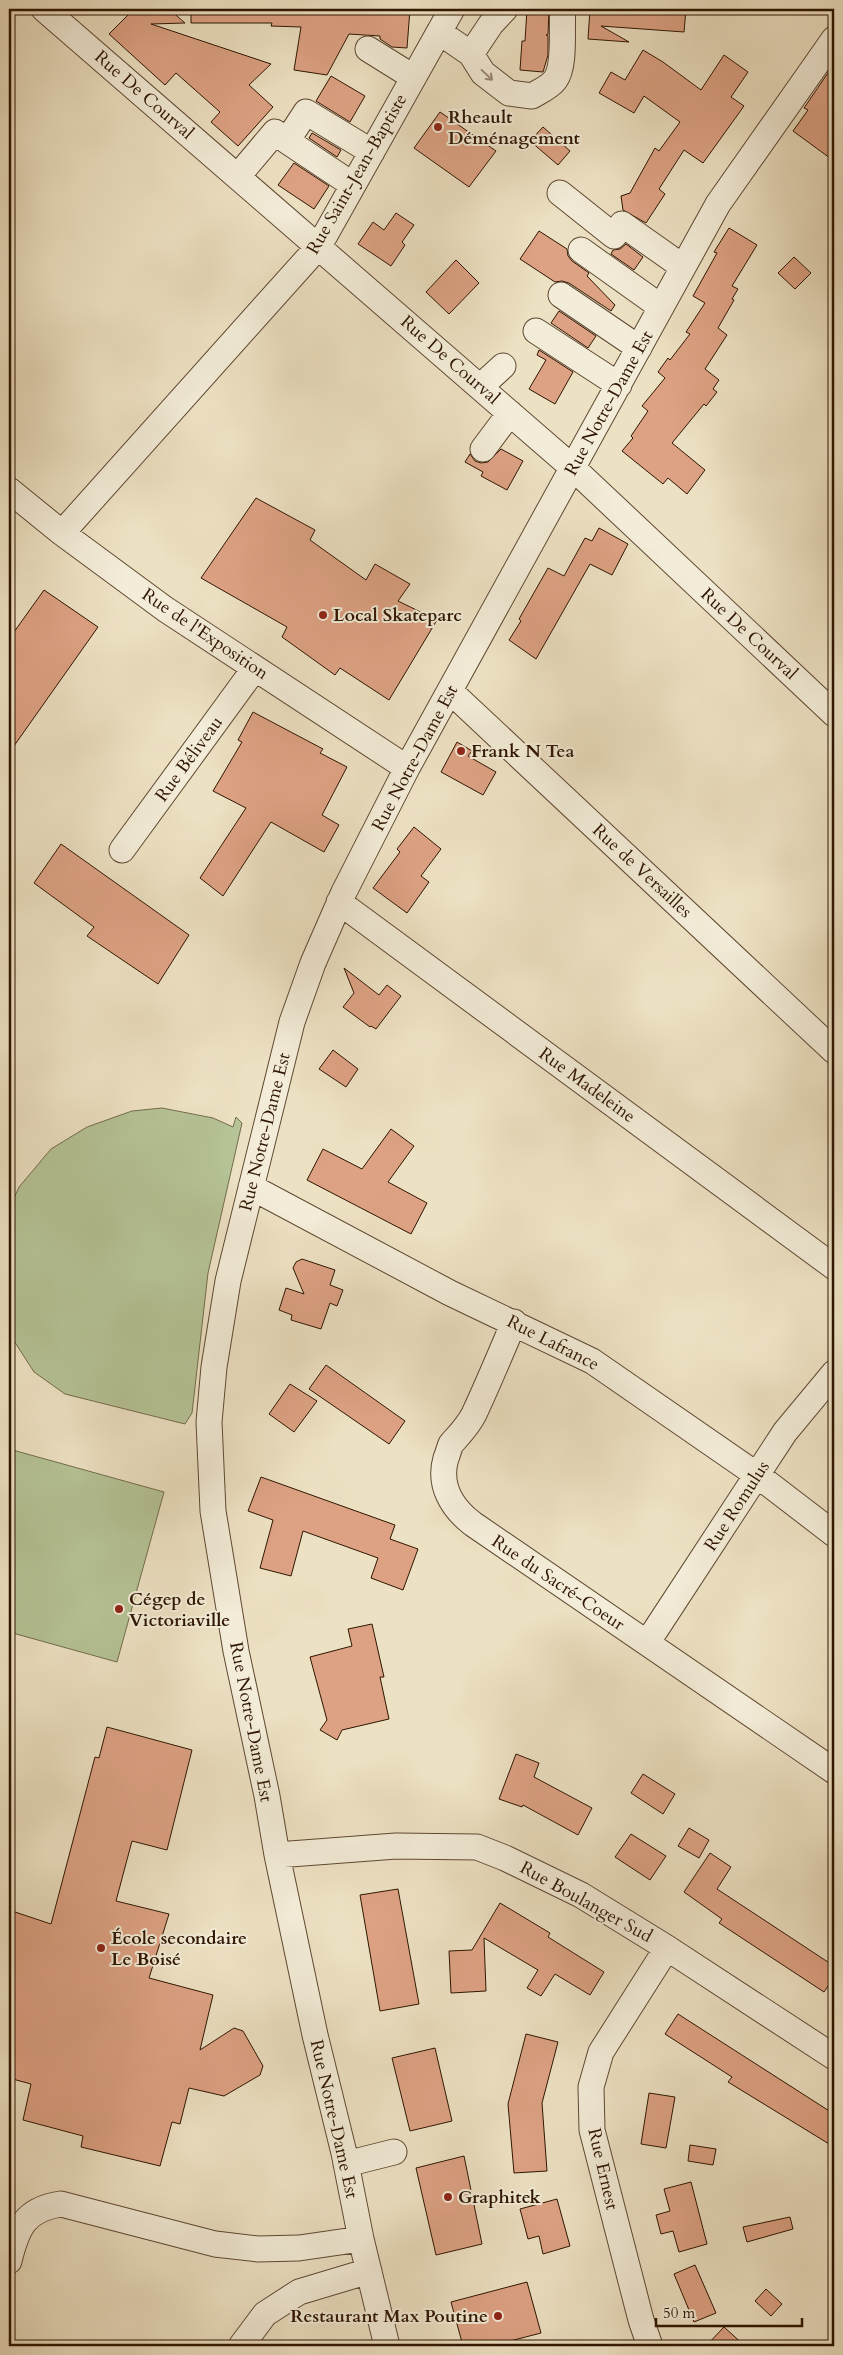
<svg xmlns="http://www.w3.org/2000/svg" width="843" height="2355" font-family="Cardo,serif">
<rect width="100%" height="100%" fill="#ede1c3"/>
<filter id="stains"><feTurbulence type="fractalNoise" baseFrequency=".004" numOctaves="4"/><feColorMatrix values="0 0 0 0 .2 0 0 0 0 .09 0 0 0 0 .02 0 0 0 .5 -.17"/></filter>
<radialGradient id="worn" r=".72"><stop offset=".6" stop-color="#630" stop-opacity="0"/><stop offset="1" stop-color="#630" stop-opacity=".3"/></radialGradient>
<!-- green -->
<path fill="#b5c396" stroke="#726c4b" d="M162,1108L213,1118L233,1127L236,1117L242,1123L208,1273L192,1413L185,1424L65,1394L34,1372L9,1333V1209L19,1187L51,1149L87,1127L132,1111Z
M9,1449L164,1492L117,1662L9,1632Z"/>
<!-- building -->
<path fill="#dda284" stroke="#2e1500" d="M134,9H169L185,23L151,24L271,64L249,85L273,107L238,146L211,122L220,112L176,73L165,85L109,34Z
M191,9H410L407,48L392,47L380,39V36L349,34L327,75L294,70L301,27L271,26L272,23H191Z
M527,9H549L548,35H546L548,36V55L543,72L520,70L522,41H525Z
M590,9H686L684,32L601,26L629,42L588,39Z
M643,50L663,62L701,90L724,55L748,72L731,97L744,106L703,163L684,150L659,189L665,194L646,223L623,210L621,196L630,193L655,148L659,151L680,122L644,96L634,113L599,93L611,72L625,80Z
M834,64V161L793,131L808,110L804,108Z
M331,76L365,96L350,122L316,101Z
M440,112L496,151L469,187L414,148Z
M543,127L570,151L558,165L530,141Z
M312,133L341,150L337,157L309,138Z
M294,163L329,186L314,209L278,185Z
M396,213L414,225L402,242L405,245L391,266L358,244L373,222L384,230Z
M729,228L757,245L732,286L738,289L732,299L734,300L718,328L727,335L705,369L719,380L713,389L717,392L706,406L704,404L672,443L705,470L687,494L668,478L663,484L622,451L633,438L631,436L648,411L642,406L665,378L658,372L668,358L670,360L690,334L686,332L705,303L693,296L717,253L714,252Z
M539,231L567,249L568,256L572,261L589,273L587,276L615,305L611,311L569,283L562,281L555,282L520,259Z
M626,244L643,257L634,270L611,254L613,250L620,249Z
M794,257L811,273L795,289L778,273Z
M456,260L479,283L449,314L426,292Z
M559,311L596,336L588,348L551,323Z
M539,350L573,372L555,404L529,389L546,360L537,355Z
M501,449L523,461L507,490L481,476L483,472L465,462L470,454L475,461L481,463L488,462Z
M256,498L315,530L310,540L366,580L375,564L410,584L398,601L437,620L389,700L340,668L335,675L282,637L287,627L201,578Z
M599,528L628,544L612,575L590,564L536,659L509,640L521,621L519,619L548,568L564,576L585,538L592,541Z
M44,590L98,627L9,753V639Z
M253,712L323,749L320,753L347,767L322,815L339,825L324,852L271,822L223,896L200,878L246,808L213,791L242,742L238,740Z
M457,742L472,751L468,756L496,772L483,795L441,772Z
M414,827L441,849L421,876L429,882L407,913L373,888L400,852L397,849Z
M61,844L189,935L158,984L87,936L94,927L34,883Z
M344,968L379,995L387,985L401,996L376,1029L371,1026L370,1027L343,1007L354,993Z
M333,1050L358,1069L346,1087L319,1069Z
M391,1129L414,1146L388,1182L427,1203L411,1234L307,1180L323,1149L362,1169Z
M302,1259L335,1270L330,1285L343,1290L337,1306L330,1303L321,1329L291,1320L292,1315L279,1310L286,1288L304,1294L293,1268L296,1262Z
M326,1365L405,1421L389,1444L309,1389Z
M290,1384L317,1401L294,1432L269,1414Z
M261,1477L395,1525L390,1539L418,1549L403,1590L371,1578L378,1558L303,1531L291,1576L260,1568L273,1520L248,1511Z
M372,1624L384,1677H380L389,1719L342,1730L337,1740L320,1730L327,1720L310,1657L352,1646L348,1629Z
M107,1727L192,1750L167,1850L132,1841L116,1901L169,1914L149,1978L213,1995L200,2050L234,2028L243,2031L263,2066L260,2075L224,2096L189,2088L180,2124L172,2122L160,2166L81,2147L83,2136L23,2120L31,2084L9,2078V1910L51,1924L95,1757L99,1758Z
M516,1754L539,1763L534,1777L592,1808L578,1835L523,1805L522,1807L499,1799Z
M643,1774L675,1794L663,1814L631,1793Z
M689,1828L709,1840L699,1858L678,1846Z
M631,1834L666,1856L650,1880L615,1857Z
M710,1853L731,1867L717,1889L834,1966V1977L824,1992L719,1923L722,1919L684,1892Z
M398,1889L419,2004L380,2011L360,1895Z
M500,1903L550,1933L548,1937L604,1972L590,1995L555,1974L541,1996L527,1988L538,1970L484,1938L486,1991L451,1993L449,1951L472,1950Z
M678,2014L834,2114V2147L728,2082L732,2077L665,2034Z
M526,2034L558,2042L542,2103L547,2171L514,2173L508,2104Z
M435,2048L452,2121L410,2131L392,2058Z
M649,2093L675,2097L666,2148L641,2144Z
M690,2145L716,2149L713,2165L688,2161Z
M464,2156L482,2244L436,2255L416,2168Z
M691,2182L707,2244L679,2252L673,2231L661,2234L656,2215L670,2211L664,2189Z
M557,2199L570,2246L543,2254L539,2236L528,2239L520,2209Z
M790,2217L793,2229L747,2242L743,2227Z
M695,2265L716,2313L694,2322L674,2274Z
M527,2282L541,2333L491,2346H463L451,2302Z
M766,2289L782,2304L771,2316L755,2301Z
M724,2327L745,2346H706Z"/>
<g fill="none" stroke-linecap="round" stroke-linejoin="round">
<!-- minor casing -->
<g stroke="#5e4831" stroke-width="27">
<path id="minor" d="M44,9L573,468L834,714
M439,32L471,54L483,73L509,93L532,96C540,91 550,87 555,80C566,66 561,27 563,9
M368,49L413,77
M471,54L491,24L505,9
M287,141L353,185
M238,176L275,132L287,141L306,112L372,152
M560,193L614,236L622,224L683,267
M581,250L661,307
M561,295L639,348
M536,331L619,385
M480,387L503,366
M483,449L510,413
M9,490L62,533L165,609L407,768
M62,533L319,246L452,9
M450,691L834,1051
M122,850L255,668
M339,902L834,1267
M251,1187L450,1293L592,1361L757,1475L834,1534
M514,1322C501,1353 488,1384 474,1414C468,1426 460,1434 451,1444C449,1448 448,1454 446,1458C438,1485 452,1508 473,1524L834,1771
M647,1643L785,1432L834,1373
M277,1855L396,1846L477,1847L505,1858L581,1895L667,1948L834,2057
M346,2164L394,2152
M9,2261C17,2228 25,2209 61,2204L215,2244L258,2249L299,2248L361,2239
M241,2346L265,2314L299,2292L369,2271
M387,2346L361,2239L344,2153L315,2035L277,1855L267,1796L236,1651L213,1511L209,1422L214,1367L228,1281L292,1022L313,963L344,892L407,768L718,204L834,39
M650,2346L641,2320L592,2130L591,2087L601,2052L667,1948"/>
</g>
<!-- minor -->
<use href="#minor" stroke="#f3ecd8" stroke-width="25"/>
</g>
<!-- one-way arrows -->
<defs><path id="oneway-shaft" d="M-6 0H5M1.5-3L5.5 0L1.5 3" fill="none" stroke-width="1.6" stroke-linecap="round" stroke-linejoin="round" transform="scale(1.25)"/></defs>
<use stroke="#9a8b77" href="#oneway-shaft" transform="translate(487 75) rotate(43)"/>
<!-- markers -->
<g fill="#8f2418" stroke="#f3ecd8" stroke-width="2">
<circle cx="438" cy="127" r="5"/>
<circle cx="323" cy="615" r="5"/>
<circle cx="461" cy="751" r="5"/>
<circle cx="119" cy="1609" r="5"/>
<circle cx="101" cy="1948" r="5"/>
<circle cx="448" cy="2197" r="5"/>
<circle cx="498" cy="2316" r="5"/>
</g>
<g text-anchor="middle" dominant-baseline="central" stroke-width="4" stroke-linejoin="round" paint-order="stroke">
<!-- street labels -->
<g font-size="18" fill="#2e1500" stroke="#f3ecd8">
<text transform="translate(144 95) rotate(41)">Rue De Courval</text>
<text transform="translate(357 174) rotate(-60)">Rue Saint-Jean-Baptiste</text>
<text transform="translate(450 360) rotate(41)">Rue De Courval</text>
<text transform="translate(609 403) rotate(-61)">Rue Notre-Dame Est</text>
<text transform="translate(205 634) rotate(34)">Rue de l'Exposition</text>
<text transform="translate(749 634) rotate(43)">Rue De Courval</text>
<text transform="translate(415 758) rotate(-62)">Rue Notre-Dame Est</text>
<text transform="translate(189 759) rotate(-54)">Rue Béliveau</text>
<text transform="translate(642 871) rotate(43)">Rue de Versailles</text>
<text transform="translate(587 1085) rotate(36)">Rue Madeleine</text>
<text transform="translate(265 1132) rotate(-76)">Rue Notre-Dame Est</text>
<text transform="translate(553 1343) rotate(27)">Rue Lafrance</text>
<text transform="translate(737 1506) rotate(-57)">Rue Romulus</text>
<text transform="translate(558 1583) rotate(34)">Rue du Sacré-Coeur</text>
<text transform="translate(251 1722) rotate(79)">Rue Notre-Dame Est</text>
<text transform="translate(586 1902) rotate(29)">Rue Boulanger Sud</text>
<text transform="translate(334 2119) rotate(77)">Rue Notre-Dame Est</text>
<text transform="translate(603 2169) rotate(77)">Rue Ernest</text>
</g>
<!-- poi labels -->
<g font-size="18" font-weight="bold" fill="#2e1500" stroke="#f3ecd8" text-anchor="start">
<text x="448" y="117">Rheault<tspan x="448" dy="21">Déménagement</tspan></text>
<text x="333" y="615">Local Skateparc</text>
<text x="471" y="751">Frank N Tea</text>
<text x="129" y="1599">Cégep de<tspan x="129" dy="21">Victoriaville</tspan></text>
<text x="111" y="1938">École secondaire<tspan x="111" dy="21">Le Boisé</tspan></text>
<text x="458" y="2197">Graphitek</text>
<text x="488" y="2316" text-anchor="end">Restaurant Max Poutine</text>
</g>
</g>
<!-- margin -->
<rect width="843" height="2355" fill="none" stroke="#ede1c3" stroke-width="30"/>
<rect x="10" y="10" width="823" height="2335" fill="none" stroke="#2e1500" stroke-width="2.5"/>
<rect x="15" y="15" width="813" height="2325" fill="none" stroke="#2e1500"/>
<!-- scale -->
<path d="M656 2318v8h146v-8" fill="none" stroke="#2e1500" stroke-width="2.5"/>
<text x="663" y="2318" font-size="15" fill="#2e1500" stroke="#f3ecd8" stroke-width="4" paint-order="stroke">50 m</text>
<rect width="100%" height="100%" filter="url(#stains)"/>
<rect width="100%" height="100%" fill="url(#worn)"/>
</svg>
